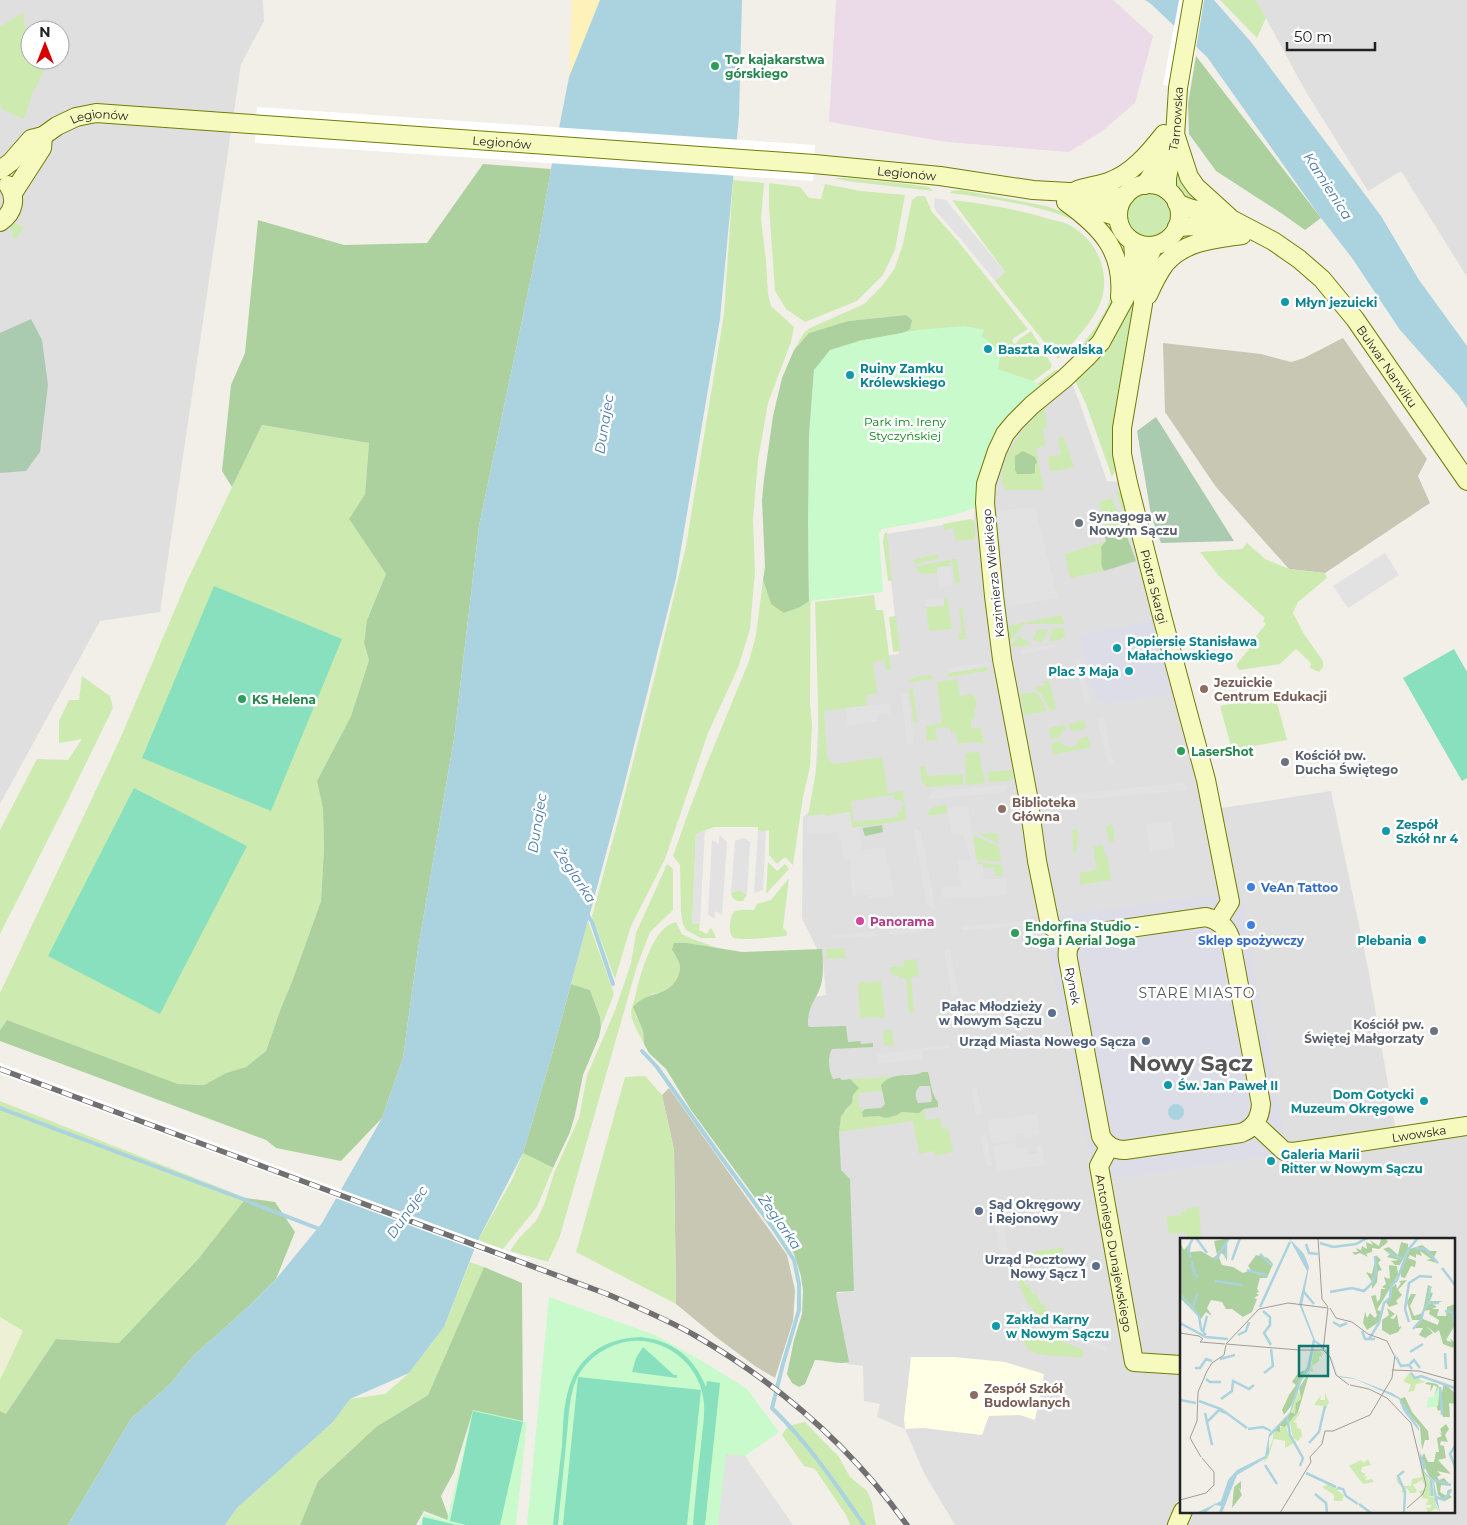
<svg xmlns="http://www.w3.org/2000/svg" width="1467" height="1525" font-family="Montserrat,sans-serif">
<rect width="100%" height="100%" fill="#f2efe9"/>
<!-- residential -->
<path fill="#e0dfdf" fill-rule="evenodd" d="M0,0H263L264,21L241,64L160,612L100,621L0,804ZM30,30H60V60H30Z
M1256,0H1467V277L1401,171L1368,191L1306,92Z
M1068,382L1073,386L1080,404L1107,481L1128,483L1215,809L1331,791L1369,973L1397,1137L1467,1129V1525H955L924,1473L905,1429L877,1417L880,1404L864,1401L863,1366L847,1364L843,1339L833,1294L852,1291L848,1181L840,1171L810,1046L806,1015L808,998L826,995L823,961L802,918L803,817L814,807L818,727L819,664L899,654L886,534L974,520L975,500L1006,441ZM1181,1239H1453V1511H1181Z"/>
<!-- industrial -->
<path fill="#ebdbe8" d="M836,0H1113L1153,36L1135,103L1101,132L1069,152L947,142L829,122Z"/>
<!-- education -->
<path fill="#ffffe5" d="M911,1357H954L1005,1362L1044,1374L1035,1420L1020,1415L989,1416L982,1435L923,1428L905,1429L904,1419Z"/>
<!-- construction -->
<path fill="#c7c7b4" d="M1343,338L1427,459L1418,476L1430,503L1325,573L1289,569L1216,487L1165,412L1163,343L1261,354L1291,362L1304,358Z
M669,1088L787,1255L795,1290L793,1321L775,1378L755,1366L716,1337L676,1304L674,1150L662,1095Z"/>
<!-- farmland -->
<path fill="#eef0d5" d="M0,1317L23,1331L0,1380Z"/>
<!-- grass -->
<path fill="#cdebb0" d="M1220,0H1256L1266,18L1257,38Z
M24,12V26L40,30H30V60H48L36,88L34,89L24,119L3,110L0,104V27Z
M1172,172L1184,176L1201,199L1199,208L1187,201L1175,181Z
M834,178H847L907,184L929,187L933,191L846,181Z
M733,180L764,183L761,219L766,260L768,294L771,306L794,327L791,342L768,403L758,460L753,520L755,571L750,629L738,668L708,733L665,859L631,926L615,979L592,916L619,817L655,675L686,546L724,314Z
M769,183L800,187L809,198L821,199L825,184L861,191L905,195L895,250L883,275L857,301L805,322L786,309L775,291L769,206Z
M1122 216a27 27 0 1 1 54 0a27 27 0 1 1-54 0Z
M961,190L1046,206L1078,217L1076,221C1036,204 993,199 950,193L952,191Z
M918,196H925L932,212L957,240L1028,329L1014,338L1012,340L1013,343L1016,344L1018,340L1031,331L1052,365L1051,368L1032,382L811,516L810,704L812,725L810,767L803,797L793,865L785,857L777,864L769,855V830L758,832V827H714L696,834L692,924L700,923L699,930L707,934L710,928L712,929L716,938H701L686,930L683,924L681,912L680,865L673,856L687,816L705,768L749,661L756,635L763,580L771,604L809,601C808,524 809,447 814,370L859,341L903,333L906,315L848,321L809,333L794,350L804,333L810,328L864,304L882,286L895,268L903,244L912,200Z
M952,200C985,204 1018,209 1049,219C1056,221 1065,222 1071,226C1097,241 1111,272 1101,301C1095,320 1072,344 1058,359L995,281L1005,272Z
M13,223L24,227L16,239L13,238L11,229Z
M1140,277C1129,337 1111,406 1116,467L1115,471L1112,477L1086,404L1075,380Z
M1116,289L1109,316L1089,344L1068,366L1067,363L1096,327L1107,308L1112,291Z
M1055,370H1057L1059,373L995,429L1032,388Z
M1045,407L1047,427L1043,429L1045,445L1036,449L1044,490H1005C992,463 1026,424 1045,407Z
M262,425L369,443L365,494L349,519L386,574L367,620L364,643L369,660L351,716L317,781L323,809L324,849L321,901L293,979L281,1008L266,1051L246,1067L226,1073L204,1085L178,1084L7,1020L0,1030V993L120,739L187,581Z
M1063,436L1074,467L1050,472L1048,456L1061,455L1058,438Z
M1116,491L1123,493L1136,541H1133Z
M1112,498L1124,528L1122,526L1108,531L1107,534L1099,502Z
M971,519L975,523V539L956,541L953,528L944,530L943,524Z
M887,532L892,581H888L883,542L884,534Z
M1106,541L1102,549C1105,557 1099,561 1104,571L1070,578L1065,554Z
M1247,543L1265,559L1289,569L1325,573L1327,578L1298,602L1293,613L1304,634L1323,661V667L1319,672L1310,668L1311,663L1296,649L1280,664L1239,670L1236,665L1253,644L1252,641L1266,624L1263,621L1265,618L1219,576L1200,552L1242,549Z
M938,554V559L915,564L913,560Z
M952,559H957L960,583H955Z
M950,560L951,566L937,567L938,573L921,574L915,567Z
M874,595L876,610H883L891,670H886L884,660L873,662L877,692L875,694L866,695L867,706L824,711L827,756L830,762L836,764L882,757L888,793L903,791L904,803H901L900,800H895L894,795L851,801L854,822L898,817L897,812L902,811L901,806L905,805L906,820L852,828L849,812L827,816H808L818,759L819,736L815,602Z
M944,598H947L952,629L929,631L926,607L944,606Z
M962,607L966,639L959,640L958,634L962,633L959,608Z
M1062,615L1064,624H1024L1010,641L1008,626Z
M896,616L900,651L893,652L889,617Z
M1053,628H1064L1065,635L1062,639L1049,642Z
M1048,629L1041,643L1033,639L1037,630Z
M1018,636L1031,644V645L1012,647L1011,646Z
M987,667L988,671L948,677V673Z
M932,675L933,679L907,683C912,675 924,676 932,675Z
M82,676L110,696L113,708L67,802L0,934V830L37,759L68,760L82,739L59,743V721L69,700H79Z
M957,679L960,696L972,694L975,698L977,707L974,708L975,717L971,721V728H981L984,744L976,742L958,744L955,732H951V728L947,729L946,727L935,729L937,740L927,741L926,726L942,723L937,682Z
M1049,680L1056,709L1050,710L1041,694L1037,691L1036,687L1045,685L1044,681Z
M913,688L917,723H914L909,689Z
M1035,692L1040,697L1047,711L1024,715L1020,694Z
M1275,695L1287,740L1232,750L1220,706Z
M1084,720L1086,729L1074,731L1069,728V724Z
M1065,725L1066,730L1061,732L1059,738L1051,739L1049,728Z
M1088,737L1091,747L1053,755L1051,743L1060,741L1064,746L1072,747L1077,744L1079,739Z
M979,752L985,783L966,785L965,753Z
M920,766H925L927,776L963,774V785L927,787L922,782Z
M1012,770L1013,778L1009,781L989,782L987,772Z
M946,805L947,813L928,816C928,806 938,806 946,805Z
M1112,824L1115,841L1109,842L1106,826Z
M1078,829V843L1074,857L1072,830Z
M997,833L999,844L979,834Z
M973,835L999,847L1001,862L976,859Z
M1103,845L1105,855H1107L1111,880L1080,885V873L1097,869L1093,847Z
M768,862L777,871L785,864L789,869L766,894Z
M977,862L1002,865L1003,876H995L994,867L983,868L982,864L977,865Z
M667,864L673,869V910L650,932L637,966L560,1236L548,1262L510,1251L519,1238L536,1221L544,1205L554,1173L579,1118L587,1075L614,1013L625,981L631,963L636,933Z
M789,878L783,928L787,932L786,936C776,937 741,941 734,938C727,935 730,916 734,912C739,909 749,910 754,910L757,904L771,900Z
M739,890L747,895L743,901H737L732,897L731,893Z
M588,921L614,994L601,1027L600,1017L590,990L571,984Z
M676,922L682,934L690,938L720,949L707,947L672,951L681,963L680,971L674,984L667,991L652,994L635,1013L643,1031L644,1044C640,1035 631,1022 631,1012C632,1006 635,999 636,993C641,973 653,926 676,922Z
M845,948V958L827,959L826,949Z
M916,959L919,976L911,977L914,1012L909,1013L906,978L899,979V975L893,976V972H890V967L904,966V960Z
M881,981L885,1017L860,1018L858,983Z
M892,1030L894,1045L884,1046L883,1031Z
M645,1076L662,1095L674,1150L676,1304L576,1252L625,1077Z
M891,1077L881,1085L883,1091L858,1093L859,1107H862L863,1117L897,1115L902,1112L924,1109L926,1120L940,1118L942,1128H948L953,1152L936,1156L934,1151L919,1154L913,1121L839,1132L841,1117L852,1103L856,1085L850,1079Z
M0,1101L246,1198L199,1258L119,1343L56,1339L6,1414L0,1411V1380L23,1331L0,1317Z
M523,1153L553,1168L537,1207L503,1249L478,1240L513,1178Z
M1199,1207L1201,1237H1210V1239H1187L1186,1232L1169,1234L1166,1217L1181,1215V1212L1187,1211V1208Z
M1065,1247L1062,1253L1035,1258L1033,1252Z
M470,1262L484,1267L428,1395L376,1427L318,1481L300,1525H225L237,1508L333,1422L350,1399L385,1394L409,1373L444,1327Z
M1023,1275L1025,1285H1030L1032,1294H1037L1040,1304L1045,1303L1047,1316L1041,1317C1027,1305 1021,1294 1018,1276Z
M1025,1323L1045,1334L1083,1350L1084,1352L1082,1358C1073,1357 1063,1356 1054,1356C1031,1354 1020,1351 1024,1325Z
M805,1422L839,1457L850,1477L867,1491L872,1502L876,1525H850L846,1515L815,1469L804,1466L782,1435L788,1426Z"/>
<!-- forest -->
<path fill="#add19e" fill-rule="evenodd" d="M1196,56L1321,218L1305,230L1281,213L1216,171L1189,134L1188,104Z
M483,164L551,169L538,244L479,526L454,739L418,949L403,1058L382,1118L341,1161L276,1148L266,1140L0,1041V1030L7,1020L178,1084L204,1085L226,1073L246,1067L266,1051L281,1008L293,979L321,901L324,849L323,809L317,781L351,716L369,660L364,643L367,620L386,574L349,519L365,494L369,443L262,425L232,487L222,471L231,385L245,353L258,220L344,245L427,243Z
M906,315L912,320L910,329L903,333L859,341L814,370C809,447 808,524 809,601L800,607L784,613L771,604L763,580L765,567L762,500L764,479L773,416L782,378L794,350L809,333L848,321Z
M1023,451L1035,457L1037,462L1035,465V473L1031,474H1017L1015,470V456Z
M1116,525L1122,526L1124,528L1136,561L1104,571C1099,563 1103,556 1101,547L1106,541L1105,537L1111,528Z
M882,825L883,832L865,836L863,830V828Z
M674,943H687L742,952L822,949C823,960 824,974 821,985C816,1001 807,1006 808,1026L811,1027L846,1026L848,1042L860,1041L861,1044L873,1043V1047L832,1049C827,1058 829,1071 833,1079L840,1078L842,1080L850,1079L859,1088L853,1095L852,1103L846,1109L841,1117L839,1132L841,1170L850,1179L854,1291L837,1292L836,1295L849,1362C838,1365 827,1360 815,1360L805,1384L799,1387L792,1383L787,1374L794,1340L802,1314L803,1291L801,1276L794,1254L751,1192L691,1110L666,1069L649,1053L644,1044L643,1031L633,1007C649,989 668,999 678,976C683,965 678,960 672,950Z
M571,984L590,990L600,1017L601,1027L599,1037L583,1075L575,1115L570,1132L553,1168L523,1153L552,1054Z
M923,1072H928C931,1082 931,1094 938,1102V1107L924,1109L919,1113L902,1112L897,1115L886,1118L879,1116L863,1117L862,1112L865,1109L881,1108L885,1104L881,1085C894,1070 907,1079 923,1072ZM920,1086H930L932,1099L931,1102L918,1103C915,1097 914,1091 920,1086Z
M246,1198L275,1202L295,1232L276,1279L247,1308L193,1356L170,1384L131,1419L68,1525H0V1411L6,1414L56,1339L119,1343L199,1258Z
M484,1267L522,1283L523,1422L473,1411L454,1472L441,1496L450,1521L424,1511L416,1525H300L318,1481L376,1427L428,1395Z"/>
<!-- sand -->
<path fill="#fff1ba" d="M572,0H600L569,77Z"/>
<!-- cemetery -->
<path fill="#aacbaf" d="M31,319L42,340L48,385L40,452L26,471L0,473V333Z
M1156,417L1234,541L1161,543L1151,515L1137,431Z"/>
<!-- park -->
<path fill="#c8facc" d="M965,326L984,330L982,336L1001,352L998,369L1030,380L1050,390L1015,422L985,503C954,519 917,522 882,529L879,534L883,592L809,601L808,522L809,434L814,370L830,350L859,341L917,330Z
M549,1297L655,1335L704,1362L747,1389L779,1432L745,1456L793,1525H527Z
M473,1410L527,1422L516,1525H420L424,1514L447,1521Z"/>
<!-- pitch -->
<path fill="#88e0be" d="M214,586L342,639L271,811L142,758Z
M1454,649L1467,672V778L1462,781L1403,678Z
M134,788L247,846L160,1014L48,956Z
M641,1337C673,1341 694,1357 706,1387L707,1381L720,1383L705,1525H693C695,1498 698,1472 701,1445C702,1432 705,1417 704,1404C702,1367 668,1338 632,1341C609,1343 587,1358 577,1378C569,1395 569,1416 567,1434C564,1464 561,1495 558,1525H553C556,1498 559,1472 562,1445C563,1429 563,1411 567,1395C576,1357 603,1338 641,1337Z
M643,1347L674,1375H677V1378L632,1372L636,1358Z
M578,1377L701,1390L687,1525H563Z
M473,1411L523,1422L500,1525H466L450,1521Z
M423,1517L457,1525H422Z"/>
<!-- parking -->
<path fill="#e2e2e2" d="M935,198L946,200L1005,272L995,281L959,237L936,211L934,206Z
M1024,508L1035,509L1058,598L1007,607L997,515L999,511L1002,510Z
M1385,553L1399,575L1348,608L1333,586Z
M951,566L953,586L939,588L937,567Z
M944,598V606L926,607L925,600Z
M1055,644L1056,647L1022,654L1021,651Z
M1075,658L1080,660L1091,703L1085,704Z
M983,663L984,667L948,673L947,668Z
M907,693L914,743L907,744L901,694Z
M890,703L891,713L877,715V721L848,726L845,708Z
M1103,717L1114,764L1108,765L1097,719Z
M1182,783L1187,790L1060,802L1055,795Z
M1007,785L1003,793L928,799L934,791Z
M968,806L977,864H983L984,879H1006L1008,895L943,899L941,888L961,886L957,861L970,859L963,833L952,835L947,808Z
M850,812L852,828L859,827L862,850L884,847L895,896L869,898V895L852,896L850,859L844,860L843,850H842L841,842L843,841H840L839,832L807,834L808,816L824,814L827,816Z
M1171,822L1175,848L1150,851L1146,824Z
M913,827L921,832L936,910L927,906Z
M705,830L700,922L692,925L696,834Z
M766,830L763,890L754,893L758,832Z
M719,835L727,842L722,915L715,911V919L708,915L712,840L719,844Z
M743,838L750,842L747,895L739,890L731,893L735,841Z
M1030,921V926L962,930V926Z
M923,928V932L890,935L889,930Z
M878,931V936L833,939L832,935Z
M950,949L959,995L952,996L944,950Z
M960,1003L964,1019L957,1020L954,1004Z
M950,1045V1048L921,1051L922,1059L878,1064L877,1054Z
M977,1087L982,1114L976,1115L971,1089Z
M1037,1114L1040,1135L1024,1137L1023,1133H1015L1016,1140L992,1143L987,1120Z
M986,1135L992,1165L986,1166L980,1136Z
M1015,1142L1016,1149L1028,1147L1029,1154L1037,1153L1036,1146L1042,1145L1045,1165L997,1171L993,1146Z
M1113,1183L1127,1260H1120L1106,1184Z
M1000,1207L1009,1256L1003,1262L993,1214Z
M1022,1304L1038,1319L1053,1327L1070,1334L1068,1338L1044,1327L1036,1322L1019,1305Z
M1077,1337L1108,1347L1107,1352L1076,1341Z
M726,1454L745,1456L793,1525H718Z"/>
<!-- plaza -->
<path fill="#dddde8" d="M1157,618L1176,693L1106,704L1104,701L1095,700L1080,635Z
M1240,891L1288,1153L1120,1178L1094,1177L1042,918Z"/>
<!-- water -->
<path fill="#aad3df" d="M600,0H742L739,116L720,319L676,578L622,794L571,984L552,1054L523,1153L478,1240L444,1327L409,1373L350,1399L333,1422L237,1508L225,1525H68L131,1419L170,1384L193,1356L247,1308L276,1279L322,1223L382,1118L403,1058L418,949L454,739L479,526L538,244L551,169L569,77Z
M1145,0H1214L1251,42L1381,216L1419,280L1467,346V408L1458,395L1400,330L1352,258L1321,218L1207,57L1151,4Z
M1168 1112a8 8 0 1 1 16 0a8 8 0 1 1-16 0Z"/>
<!-- pier -->
<path fill="#fff" d="M1179,0H1204L1189,90L1163,85Z
M257,107L815,145L813,181L255,143Z
M0,1063L528,1259L525,1268L0,1074Z"/>
<g fill="none" stroke-linecap="round" stroke-linejoin="round">
<!-- stream -->
<path stroke="#aad3df" stroke-width="4" d="M587,914L592,922L613,984
M642,1051L657,1067L718,1153L773,1228L794,1260L799,1284V1310L783,1364L772,1408C808,1443 836,1484 864,1525
M0,1108L248,1201
M252,1203L322,1230"/>
<!-- secondary casing -->
<g stroke="#707d05" stroke-width="20">
<g id="secondary">
<path d="M1176,137L1189,177L1196,187L1229,217"/>
<path id="s1" d="M0,170L11,162L31,139L43,136L57,126L76,117L96,113L814,164L940,176L1033,190L1069,192L1111,197L1125,196"/>
<circle cx="1149" cy="215" r="31"/>
<path d="M1145,185L1152,174L1163,139"/>
<path d="M1077,190C1087,187 1098,185 1108,182C1132,174 1149,153 1164,134"/>
<path id="s2" d="M1167,190V178L1175,136L1178,88L1193,0"/>
<path d="M13,193L42,148L43,136"/>
<path d="M1066,202C1101,227 1124,251 1120,297"/>
<path id="s3" d="M1177,203L1189,208L1233,220L1273,241L1299,259L1322,279L1355,319L1467,481"/>
<path d="M1075,204L1118,217"/>
<path d="M0,222C14,213 17,198 8,185"/>
<path d="M1177,227L1196,226L1233,233"/>
<path id="s4" d="M1154,246C1144,263 1143,284 1143,304L1122,428V454L1128,483L1163,620L1206,780L1230,902L1218,921"/>
<path d="M1148,295C1153,284 1158,273 1165,264C1184,241 1214,239 1242,235"/>
<path d="M1206,917C1218,920 1226,926 1230,937L1261,1104C1260,1119 1254,1128 1241,1133L1125,1150C1114,1150 1106,1146 1101,1136L1068,959C1066,947 1071,939 1081,935Z"/>
<path d="M1071,943L1050,925L1037,861L1028,796L1002,659L994,596L985,503L986,484L997,451L1005,434L1015,422L1032,405L1065,378L1088,356L1101,342L1125,298L1131,284L1134,256L1133,242"/>
<path id="s5" d="M1255,1124L1284,1151L1293,1152L1467,1126"/>
<path id="s6" d="M1109,1147L1099,1166L1134,1362L1181,1365"/>
<path d="M1177,1525L1183,1511"/>
</g>
</g>
<!-- secondary -->
<use href="#secondary" stroke="#f7fabf" stroke-width="18"/>
<!-- rail casing -->
<g stroke="#707070" stroke-width="5.5">
<path id="rail" d="M0,1069L607,1294C637,1307 668,1320 696,1336C779,1384 851,1447 907,1525"/>
</g>
<!-- rail -->
<use href="#rail" stroke="#fff" stroke-width="4" stroke-dasharray="11" stroke-linecap="butt"/>
</g>
<!-- markers -->
<g fill="#2e9e5b" stroke="#fff" stroke-width="2">
<circle cx="715" cy="66" r="5"/>
<circle cx="242" cy="699" r="5"/>
<circle cx="1181" cy="751" r="5"/>
<circle cx="1015" cy="933" r="5"/>
</g>
<g fill="#0f9aa8" stroke="#fff" stroke-width="2">
<circle cx="1285" cy="302" r="5"/>
<circle cx="988" cy="349" r="5"/>
<circle cx="850" cy="375" r="5"/>
<circle cx="1117" cy="648" r="5"/>
<circle cx="1129" cy="671" r="5"/>
<circle cx="1386" cy="831" r="5"/>
<circle cx="1422" cy="940" r="5"/>
<circle cx="1168" cy="1085" r="5"/>
<circle cx="1424" cy="1101" r="5"/>
<circle cx="1271" cy="1161" r="5"/>
<circle cx="996" cy="1326" r="5"/>
</g>
<g fill="#6b7280" stroke="#fff" stroke-width="2">
<circle cx="1079" cy="523" r="5"/>
<circle cx="1285" cy="762" r="5"/>
<circle cx="1434" cy="1031" r="5"/>
</g>
<g fill="#8d6e63" stroke="#fff" stroke-width="2">
<circle cx="1204" cy="689" r="5"/>
<circle cx="1002" cy="809" r="5"/>
<circle cx="974" cy="1395" r="5"/>
</g>
<g fill="#3f7fe0" stroke="#fff" stroke-width="2">
<circle cx="1251" cy="887" r="5"/>
<circle cx="1251" cy="925" r="5"/>
</g>
<circle fill="#d1479c" stroke="#fff" stroke-width="2" cx="860" cy="921" r="5"/>
<g fill="#5c6f8a" stroke="#fff" stroke-width="2">
<circle cx="1052" cy="1013" r="5"/>
<circle cx="1146" cy="1041" r="5"/>
<circle cx="979" cy="1211" r="5"/>
<circle cx="1096" cy="1266" r="5"/>
</g>
<g text-anchor="middle" dominant-baseline="central" stroke-width="5" stroke-linejoin="round" paint-order="stroke">
<!-- leisure labels -->
<g font-size="12" font-weight="bold" fill="#27864d" stroke="#fff" text-anchor="start">
<text x="725" y="59">Tor kajakarstwa<tspan x="725" dy="14">górskiego</tspan></text>
<text x="252" y="699">KS Helena</text>
<text x="1191" y="751">LaserShot</text>
<text x="1025" y="926">Endorfina Studio -<tspan x="1025" dy="14">Joga i Aerial Joga</tspan></text>
</g>
<!-- street labels -->
<g font-size="12" fill="#222" stroke="#fff">
<text stroke="none"><textPath href="#s1" startOffset="118">Legionów</textPath></text>
<text stroke="none"><textPath href="#s2" startOffset="72">Tarnowska</textPath></text>
<text stroke="none"><textPath href="#s1" startOffset="522">Legionów</textPath></text>
<text stroke="none"><textPath href="#s1" startOffset="928">Legionów</textPath></text>
<text stroke="none"><textPath href="#s3" startOffset="275">Bulwar Narwiku</textPath></text>
<text transform="translate(993 573) rotate(-96)">Kazimierza Wielkiego</text>
<text stroke="none"><textPath href="#s4" startOffset="348">Piotra Skargi</textPath></text>
<text transform="translate(1073 986) rotate(79)">Rynek</text>
<text stroke="none"><textPath href="#s5" startOffset="176">Lwowska</textPath></text>
<text stroke="none"><textPath href="#s6" startOffset="110">Antoniego Dunajewskiego</textPath></text>
</g>
<!-- culture labels -->
<g font-size="12" font-weight="bold" fill="#0d838f" stroke="#fff" text-anchor="start">
<text x="1295" y="302">Młyn jezuicki</text>
<text x="998" y="349">Baszta Kowalska</text>
<text x="860" y="368">Ruiny Zamku<tspan x="860" dy="14">Królewskiego</tspan></text>
<text x="1127" y="641">Popiersie Stanisława<tspan x="1127" dy="14">Małachowskiego</tspan></text>
<text x="1119" y="671" text-anchor="end">Plac 3 Maja</text>
<text x="1396" y="824">Zespół<tspan x="1396" dy="14">Szkół nr 4</tspan></text>
<text x="1412" y="940" text-anchor="end">Plebania</text>
<text x="1178" y="1085">Św. Jan Paweł II</text>
<text x="1414" y="1094" text-anchor="end">Dom Gotycki<tspan x="1414" dy="14">Muzeum Okręgowe</tspan></text>
<text x="1281" y="1154">Galeria Marii<tspan x="1281" dy="14">Ritter w Nowym Sączu</tspan></text>
<text x="1006" y="1319">Zakład Karny<tspan x="1006" dy="14">w Nowym Sączu</tspan></text>
</g>
<!-- park labels -->
<g font-size="12" fill="#0c8416" stroke="#fff">
<text x="905" y="421">Park im. Ireny<tspan x="905" dy="14">Styczyńskiej</tspan></text>
</g>
<!-- worship labels -->
<g font-size="12" font-weight="bold" fill="#5b616d" stroke="#fff" text-anchor="start">
<text x="1089" y="516">Synagoga w<tspan x="1089" dy="14">Nowym Sączu</tspan></text>
<text x="1295" y="755">Kościół pw.<tspan x="1295" dy="14">Ducha Świętego</tspan></text>
<text x="1424" y="1024" text-anchor="end">Kościół pw.<tspan x="1424" dy="14">Świętej Małgorzaty</tspan></text>
</g>
<!-- education labels -->
<g font-size="12" font-weight="bold" fill="#785e54" stroke="#fff" text-anchor="start">
<text x="1214" y="682">Jezuickie<tspan x="1214" dy="14">Centrum Edukacji</tspan></text>
<text x="1012" y="802">Biblioteka<tspan x="1012" dy="14">Główna</tspan></text>
<text x="984" y="1388">Zespół Szkół<tspan x="984" dy="14">Budowlanych</tspan></text>
</g>
<!-- shop labels -->
<g font-size="12" font-weight="bold" fill="#366cbe" stroke="#fff" text-anchor="start">
<text x="1261" y="887">VeAn Tattoo</text>
<text x="1251" y="940" text-anchor="middle">Sklep spożywczy</text>
</g>
<!-- hotel labels -->
<g font-size="12" font-weight="bold" fill="#b23c85" stroke="#fff" text-anchor="start">
<text x="870" y="921">Panorama</text>
</g>
<!-- service labels -->
<g font-size="12" font-weight="bold" fill="#4e5e75" stroke="#fff" text-anchor="end">
<text x="1042" y="1006">Pałac Młodzieży<tspan x="1042" dy="14">w Nowym Sączu</tspan></text>
<text x="1136" y="1041">Urząd Miasta Nowego Sącza</text>
<text x="989" y="1204" text-anchor="start">Sąd Okręgowy<tspan x="989" dy="14">i Rejonowy</tspan></text>
<text x="1086" y="1259">Urząd Pocztowy<tspan x="1086" dy="14">Nowy Sącz 1</tspan></text>
</g>
<!-- water labels -->
<g font-size="14" font-style="italic" fill="#4a7aab" stroke="#fff">
<text transform="translate(1328 186) rotate(57)">Kamienica</text>
<text transform="translate(604 424) rotate(-81)">Dunajec</text>
<text transform="translate(537 823) rotate(-81)">Dunajec</text>
<text transform="translate(575 875) rotate(56)">Żeglarka</text>
<text transform="translate(407 1212) rotate(-55)">Dunajec</text>
<text transform="translate(780 1222) rotate(55)">Żeglarka</text>
</g>
<!-- neighbourhood labels -->
<g font-size="14" letter-spacing="1" fill="#555" stroke="#fff">
<text x="1197" y="993">STARE MIASTO</text>
</g>
<!-- town labels -->
<g font-size="22" font-weight="bold" fill="#555" stroke="#fff">
<text x="1191" y="1063">Nowy Sącz</text>
</g>
</g>
<!-- overview -->
<g transform="translate(1180 1238)">
<rect width="275" height="275" fill="#f2efe9"/>
<path d="M134,112L142,114V119L139,118V123L132,128L133,134L129,133L122,143L118,153L122,162L115,173V177L122,172L114,184L117,185V190L121,191L122,198L118,203L113,200L110,185L106,188L109,197L116,204L105,210V203L94,201L88,220L83,225L93,201V194L96,190L94,193L100,194L98,190L105,188L107,180L110,184L115,178L111,174L122,141L131,130ZM231,133V137L236,140L241,138L240,142L246,144L236,146L234,153L228,154L231,147L223,143ZM145,155L149,164L141,181L145,168L134,167L141,157L140,162H145ZM188,221L191,227L182,229L181,234L186,236L183,239L187,238L185,242L192,241L194,244L183,246L169,228L181,222L184,225ZM240,227L255,252V259L245,257L255,260V264L258,271V273L256,270L248,275L246,269L249,270L252,267H245L249,261L242,260L239,253L246,251L242,242L233,247L237,252L235,255H230L227,250L224,255L221,254L224,249L218,246L215,238L223,248H231L232,241L242,239ZM149,246L156,251L157,249L162,248L157,252L164,257L162,263H154V257L142,249Z" fill="#cdebb0"/>
<path d="M50,0L47,4V23L44,17L41,15L39,20L42,27L53,29L63,35L71,32L68,28L76,17L88,20L93,26L87,40H80L77,51L79,54L76,55L79,57L74,60L77,61L72,74L63,79L52,71H46L42,64L31,62L27,70L32,78L26,74L21,81L0,60V4L4,12L11,4L10,14L21,13L33,20L37,17L34,3ZM214,0L206,1L208,4L199,11L192,10V14L186,16L188,19L180,15L175,17L172,14H178L176,10L181,12L182,8L187,11L186,4L193,7L190,2L199,8L201,1ZM221,4L228,6V11L220,27H215L211,23L219,22L207,19L210,16L203,11L209,9L218,17ZM242,7L250,13H257L254,19L258,25L246,22L251,21L240,13L242,18L236,16V20L230,17L228,20L236,23L235,29L231,28L225,40L221,39L220,31L230,11ZM196,17L201,22L198,25L202,32L198,33L197,44L192,51V44L186,34L192,36ZM209,27L217,28L218,37L197,72L201,73L199,84L187,92L183,85L185,74L187,80L190,75L195,80L197,77L191,58L196,57L197,64L200,61L201,51H206L202,49L206,46L204,39L210,41ZM227,42L218,52L222,57L216,63L218,66L209,69L206,64L204,67V64L210,60L211,50L216,46L217,51L221,45L219,43ZM248,47L252,49L249,54L253,55L250,63H263L253,66L257,69L252,71H259L257,78H266L267,69L275,66V87L266,102L271,104L270,100L275,105L273,110L263,106L259,92L255,95L246,88L253,95L245,100L239,97L243,90H234L242,82H232L227,64L231,56H236L230,68L234,78L243,75V81L258,87L259,82L249,76L250,72L243,73ZM207,70L215,76L210,80L214,81L217,76L219,89L222,88L218,94L210,97L202,92V82L209,77ZM125,132L111,168L104,177L102,172L109,157L116,147L112,144L118,135ZM130,133L118,174L105,189L100,188V194L94,193L111,174L115,176L116,165L121,161L119,150ZM247,144L257,146L262,154L264,145L275,155V166L269,165L270,179H263L261,172L258,173L254,159L257,149L254,147L250,154L251,147L245,146ZM225,159L232,174L248,193L249,202H245L242,212L240,189L220,165V161ZM266,186L269,191L265,197L268,204L261,203L260,207L264,208L266,220L258,222L271,236L257,233L261,237L257,239L259,242L264,240L271,248L261,247L260,254L268,259L267,254L268,252L272,251L269,256L272,259L265,263L258,257L256,245L249,238L241,221L244,215L248,224H254L256,214H259L257,200L262,198L259,194L262,196L260,191ZM61,243V252L59,250L62,257L52,270L54,249Z" fill="#add19e"/>
<path d="M260,146L258,168L247,170L248,160L254,158Z" fill="#c8facc"/>
<path d="M109,0L124,16L129,29L122,68L135,102L142,107L151,119L158,138L173,140L212,155L220,160L239,190L240,214L246,228L244,233L254,244L260,274L255,263L253,245L244,235L240,221L239,193L223,172L219,161L175,141L158,139L151,120L135,104L130,131L122,141L111,174L89,200V215L86,220L57,237L42,275H39L41,268L35,267L25,275H16L41,263L48,242L57,232L85,218L89,196L110,174L118,144L127,129L133,101L119,66L127,33Z" fill="#aad3df"/>
<path fill="none" stroke="#aad3df" stroke-width="2.5" d="M16,0L27,15M140,5L153,9L176,6L187,0M126,6L129,15L138,16M235,10L245,11L258,25M208,14L222,21M80,16L92,28M11,20L8,10L13,0M46,20V4M35,22L49,0M52,22L60,0M12,23L14,36L18,39M262,30L275,47M67,32L88,38M35,43L62,47M123,53L134,66M150,54L172,50L184,53L192,45L196,34L195,18M0,56L19,78L21,91L26,97M248,65L250,49M80,69L110,4M13,70L17,55M83,73L90,79V87L84,95L91,107M265,73L272,74L275,85M243,74L248,65H259M153,84L160,88L167,85M229,84L225,71L229,45L240,38L252,39M0,85L26,99L48,101M233,91L241,82L243,74M182,93L185,101H195M23,94L27,78M58,97L66,93L69,84M189,101L199,85L204,65L210,60L211,48L217,42L228,12L238,0M230,114L243,106M265,115L266,131M216,119L221,128L229,127L232,131M40,121L55,117M230,126L234,122L240,130M15,130H20L26,121L32,123M84,135L93,128L91,111M231,135L235,140L241,138L275,150M26,141L30,144H41M260,149L262,177M41,161L52,153L53,143L69,151L74,147M0,162L16,165M19,163L41,171L67,190M25,175L32,207M107,179L110,197L123,220L120,228M28,183L39,172L45,175M68,191L83,189L91,193M129,205L139,194L145,168M275,208L270,216L275,229M85,227L97,246M126,235L156,249M251,241L252,258M254,242L271,247M157,250L163,251L166,258L178,266M135,256L146,265L147,275M256,259L264,262L271,252M179,266L191,275M224,275L225,254L218,238L224,233"/>
<path fill="none" stroke="#9f9d99" stroke-width="1" d="M138,0L142,61L148,69M150,70L156,80L172,84L188,96L207,103L214,117M79,71L108,65L148,70M0,95L19,98L23,101L20,104L45,106M46,106L119,112M46,106L79,71M120,112H142M143,112L150,119L156,137L169,147M143,113L148,70M212,132L239,133L275,143M27,133L32,125L44,117L46,107M170,147L189,151L207,160L231,185L246,247L243,256M21,219L10,200L17,183L18,154L27,133M0,262L26,255L34,247V234L22,220M227,270L243,256M100,275L131,224L130,219L142,206L145,193H153L190,177L212,140L215,117"/>
<path fill="#0f766e" fill-opacity="0.15" stroke="#0f766e" stroke-width="2.5" d="M119,108H148V138H119Z"/>
<rect width="275" height="275" fill="none" stroke="#222" stroke-width="2.5"/>
</g>
<!-- north arrow -->
<g transform="translate(45 45)"><circle r="24" fill="#ffffff" stroke="#a7a7a7"/>
<path d="M0-4L9 19L0 12L-9 19Z" fill="#d40000"/>
<text y="-8" font-size="14" font-weight="bold" text-anchor="middle" fill="#222222">N</text>
</g>
<!-- scale -->
<path d="M1287 42v8h88v-8" fill="none" stroke="#222222" stroke-width="2.5"/>
<text x="1294" y="42" font-size="15" fill="#222222" stroke="#ffffff" stroke-width="4" paint-order="stroke">50 m</text>
</svg>
